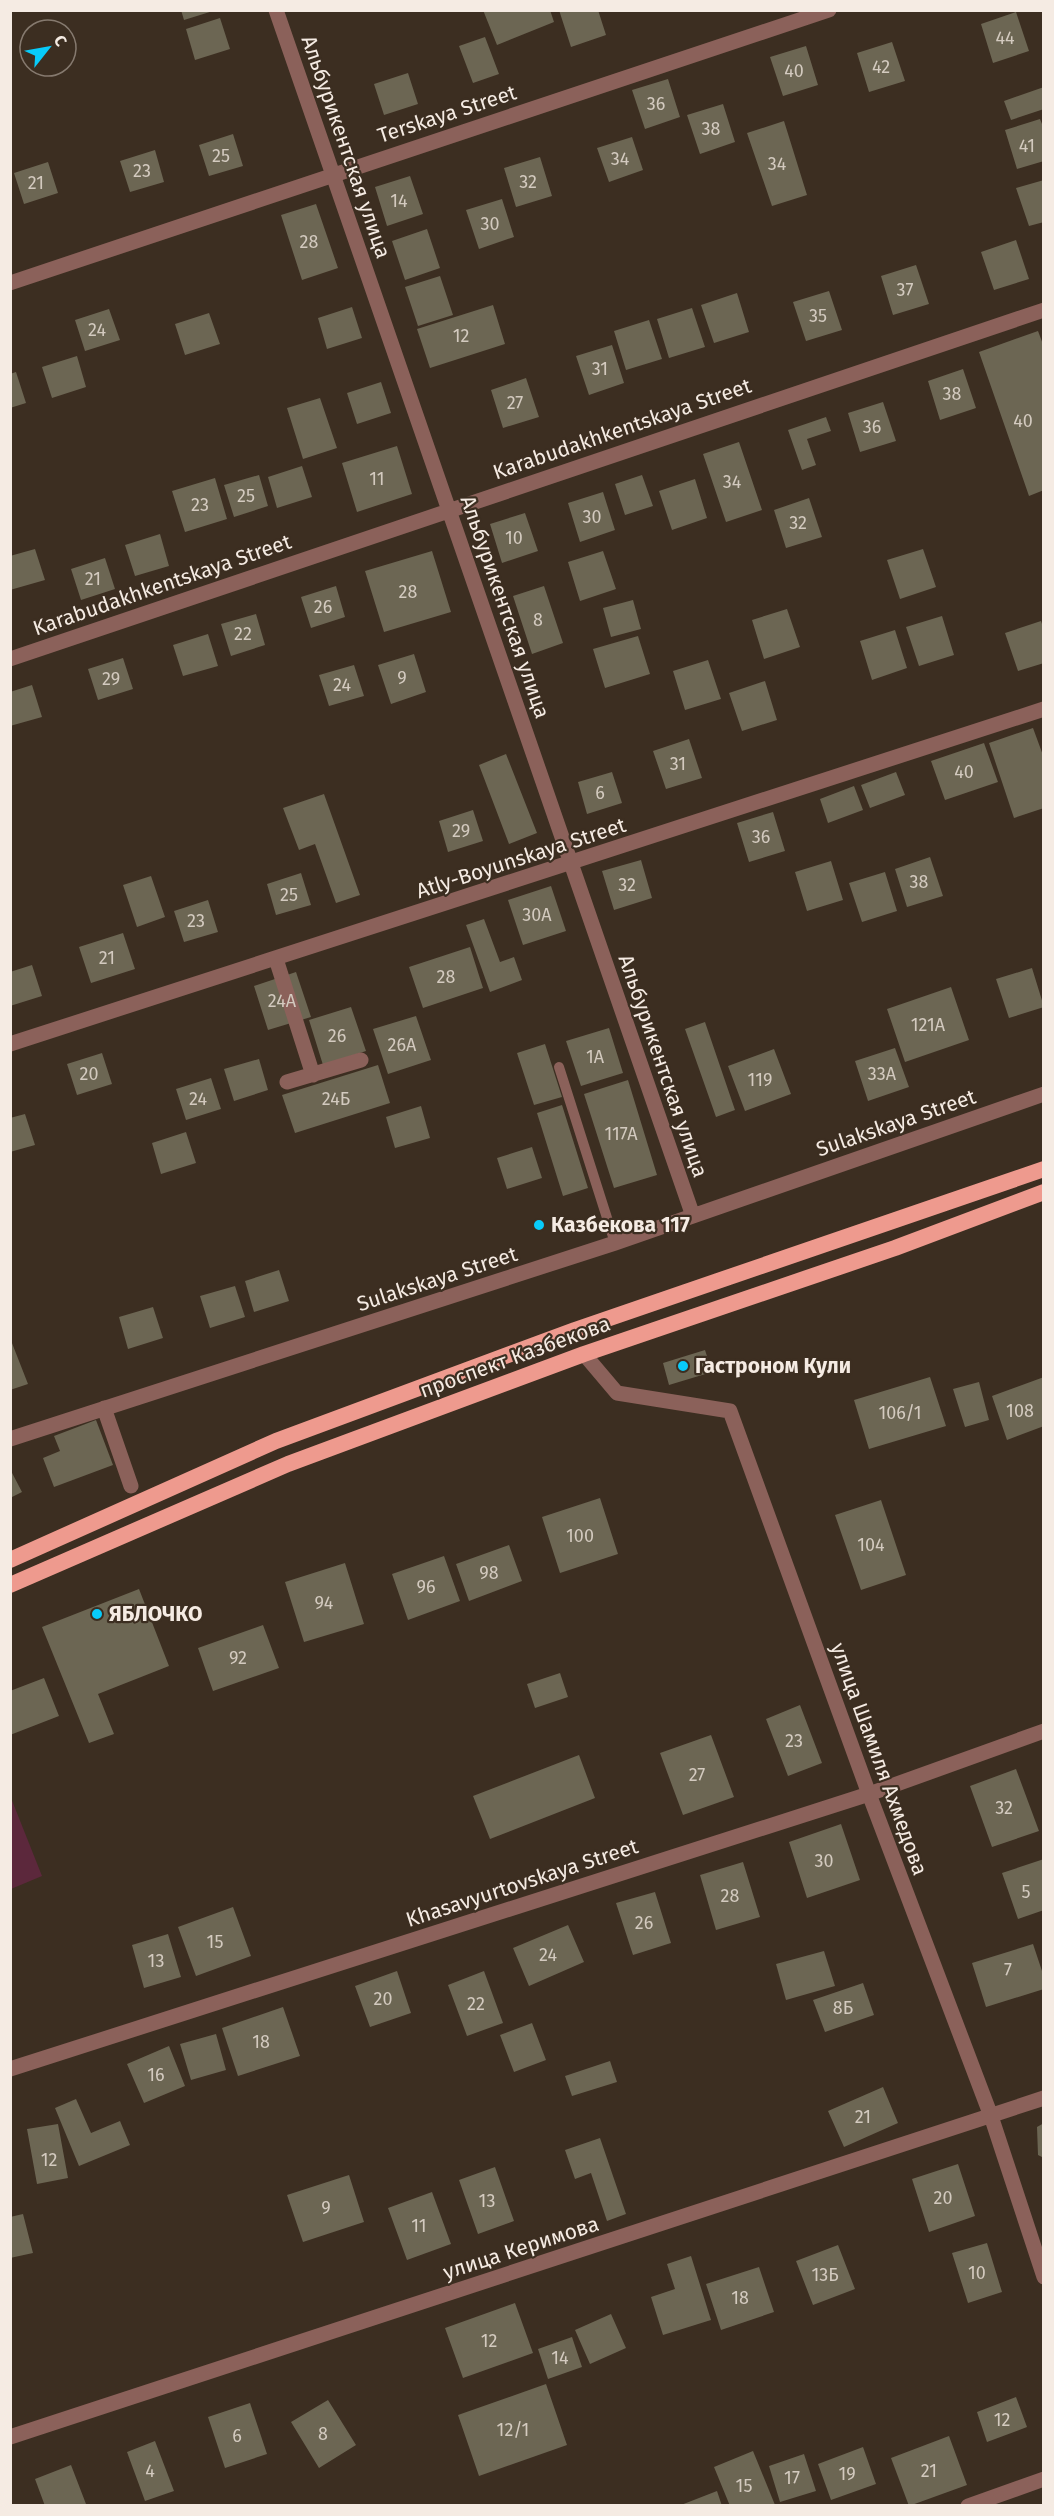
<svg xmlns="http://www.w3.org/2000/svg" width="1054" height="2516" font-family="'Fira Sans',sans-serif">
<rect width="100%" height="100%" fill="#3c2e21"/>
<!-- green -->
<path fill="#5c283c" d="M11,1798L42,1876L11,1889H10Z"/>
<!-- building -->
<path fill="#6c6653" d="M181,10H213V11L184,20Z
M483,10H550L554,22L497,45Z
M559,10H598L606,35L571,47Z
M1016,12L1029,51L993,63L981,24Z
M220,18L230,49L195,60L186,29Z
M485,37L499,74L473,83L459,46Z
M892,42L905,81L869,92L857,53Z
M806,46L818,85L783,96L770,57Z
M408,73L418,104L384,115L374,84Z
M668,79L680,117L645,129L632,90Z
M1044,87V109L1011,120L1004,101Z
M723,104L735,142L700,154L687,115Z
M1040,119L1044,129V161L1017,169L1005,130Z
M784,121L807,195L772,206L747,133Z
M233,134L243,166L209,176L199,145Z
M632,137L643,170L609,182L597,148Z
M155,150L164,182L130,192L120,161Z
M540,157L552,196L516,207L504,168Z
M48,162L58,193L24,204L14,173Z
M410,176L423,214L387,226L375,187Z
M1044,180V222L1029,226L1016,188Z
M502,199L514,237L479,249L466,210Z
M316,204L338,268L302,280L281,215Z
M427,229L440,268L405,280L392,241Z
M1016,240L1029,279L994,290L981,252Z
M916,265L929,304L893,315L881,276Z
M440,276L453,315L418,326L405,287Z
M829,291L842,330L806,341L793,302Z
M737,293L749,332L714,343L701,305Z
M493,305L505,344L430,368L417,329Z
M352,307L362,338L327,349L318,318Z
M692,308L705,347L669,358L657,319Z
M109,309L120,340L85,351L75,320Z
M209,313L220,344L185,355L175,324Z
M649,320L662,359L626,370L614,331Z
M1038,331L1044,347V490L1029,496L979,352Z
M612,345L624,383L589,395L576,356Z
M77,356L86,387L52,398L42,367Z
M963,369L976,408L940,420L928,381Z
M16,372L26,403L10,408V374Z
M526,378L539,417L503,428L491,390Z
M381,382L391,413L357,424L347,393Z
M320,398L337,448L303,459L287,408Z
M883,402L896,441L860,452L848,413Z
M826,417L831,431L807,439L816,465L802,470L788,430Z
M739,442L762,510L726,522L703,454Z
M397,446L412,494L357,512L342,463Z
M302,466L312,497L277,508L268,477Z
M259,475L268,506L234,517L224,485Z
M642,475L653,506L625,515L615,484Z
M215,478L227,519L185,532L172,491Z
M695,479L707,518L672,530L659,491Z
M603,492L615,530L580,542L568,503Z
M809,498L822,537L786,548L774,510Z
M525,513L538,551L502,563L490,524Z
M160,534L169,566L135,576L125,545Z
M35,549L45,580L10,590V556Z
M923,549L936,587L900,599L887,560Z
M432,551L451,612L384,632L365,571Z
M603,551L616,589L580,601L568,562Z
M105,558L115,589L81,600L71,569Z
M336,586L345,617L311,628L301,597Z
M544,586L563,643L532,654L513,596Z
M633,600L641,629L611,637L603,608Z
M787,609L800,647L764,659L752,620Z
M256,614L265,645L231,656L221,624Z
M942,616L954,655L919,666L906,627Z
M1041,621L1044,630V663L1018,671L1005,633Z
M895,630L907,668L872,680L860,641Z
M208,634L218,666L183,676L173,645Z
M638,636L650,674L605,688L593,649Z
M414,654L426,692L391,704L378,665Z
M123,658L133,689L98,700L88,669Z
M708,660L721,699L685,710L673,671Z
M354,665L364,696L329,706L319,675Z
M765,681L777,720L742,731L729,693Z
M32,685L42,717L10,726V692Z
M1033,728L1044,758V808L1014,818L989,743Z
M689,739L702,778L666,789L653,751Z
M984,743L998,782L945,800L931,761Z
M506,754L537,833L509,844L479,765Z
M612,772L622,803L587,814L578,782Z
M896,772L905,795L870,808L861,785Z
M854,786L863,810L828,823L820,799Z
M324,794L360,895L336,903L315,844L299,850L283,808Z
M473,810L483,841L448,852L439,821Z
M773,812L785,851L749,862L737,823Z
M930,857L943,896L907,907L895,869Z
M641,860L652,898L614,910L602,871Z
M831,861L843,900L807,911L795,872Z
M885,872L897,911L862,922L849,883Z
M301,873L311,905L276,915L267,884Z
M151,876L165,917L137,927L123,885Z
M551,886L566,931L523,945L508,900Z
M208,900L218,932L184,942L174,911Z
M484,919L500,962L514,957L522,980L490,992L466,925Z
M123,933L135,969L91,983L79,947Z
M470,947L483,988L423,1008L409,967Z
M32,965L42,996L10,1006V972Z
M1032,968L1044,1007L1009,1018L996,979Z
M296,972L311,1017L268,1030L254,986Z
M951,987L969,1040L905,1062L887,1009Z
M351,1007L366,1051L323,1065L309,1020Z
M416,1016L431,1060L388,1074L373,1029Z
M705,1022L735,1110L716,1117L685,1029Z
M609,1028L623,1073L581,1086L566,1041Z
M545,1044L562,1097L534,1105L517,1053Z
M895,1048L909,1087L868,1101L855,1061Z
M774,1049L791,1094L745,1111L728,1066Z
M102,1053L112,1084L77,1095L67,1064Z
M259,1059L268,1090L234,1101L224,1069Z
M378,1065L390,1103L295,1133L282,1095Z
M211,1078L221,1109L186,1120L176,1089Z
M628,1080L657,1175L614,1188L584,1094Z
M562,1105L588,1188L563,1196L537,1113Z
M421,1106L430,1138L395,1148L386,1117Z
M25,1114L35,1145L10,1152V1118Z
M186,1132L196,1163L161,1174L152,1143Z
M532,1147L542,1178L507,1189L497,1158Z
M279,1270L289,1301L254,1312L245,1281Z
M235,1286L245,1317L210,1328L200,1296Z
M153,1307L163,1338L128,1349L119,1317Z
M10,1338L28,1384L10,1390Z
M705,1350L712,1372L669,1385L663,1363Z
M930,1377L946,1426L869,1449L854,1400Z
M1044,1377V1426L1007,1440L992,1396Z
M979,1382L989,1420L965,1427L953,1389Z
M96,1420L113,1465L54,1487L43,1458L60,1451L54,1436Z
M10,1469L22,1492L10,1498Z
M600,1498L618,1554L560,1573L542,1517Z
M881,1500L906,1575L861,1590L835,1515Z
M509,1545L522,1581L469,1601L456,1564Z
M444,1556L460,1601L408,1620L392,1574Z
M345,1563L364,1624L304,1642L285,1582Z
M139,1589L169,1666L98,1694L114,1734L89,1743L42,1627Z
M263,1625L279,1668L213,1691L198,1648Z
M560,1673L568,1697L535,1708L527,1684Z
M44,1678L59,1716L10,1735V1691Z
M800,1705L822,1763L788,1776L766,1719Z
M711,1735L734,1797L683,1815L660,1753Z
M579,1755L595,1798L490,1839L473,1796Z
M1016,1769L1039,1831L992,1847L970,1786Z
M841,1824L860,1880L807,1898L789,1842Z
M1044,1859V1910L1018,1919L1002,1873Z
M743,1862L760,1917L716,1930L700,1875Z
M655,1892L671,1943L633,1955L616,1903Z
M233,1907L251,1956L196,1976L178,1927Z
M568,1925L584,1962L529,1986L513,1948Z
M168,1934L181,1977L144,1988L132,1945Z
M1033,1944L1044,1977V1989L986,2007L972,1963Z
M824,1951L835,1986L786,2000L776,1964Z
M397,1971L411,2013L370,2027L355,1986Z
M484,1971L503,2023L467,2036L448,1985Z
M863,1983L874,2015L825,2032L813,2000Z
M283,2007L300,2056L238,2076L222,2028Z
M532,2023L546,2060L514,2072L500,2035Z
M216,2034L226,2070L191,2080L180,2044Z
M169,2046L185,2086L144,2103L127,2064Z
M610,2061L617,2082L572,2096L565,2076Z
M883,2087L898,2123L844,2147L828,2111Z
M76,2099L91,2133L120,2121L130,2145L79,2166L55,2108Z
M1044,2123V2158L1038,2155L1037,2127Z
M58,2124L68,2178L37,2184L27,2129Z
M600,2138L626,2214L607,2221L591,2173L575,2179L565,2150Z
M958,2164L975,2216L929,2232L912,2179Z
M495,2167L514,2221L478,2234L459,2180Z
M349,2175L364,2222L303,2242L287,2195Z
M432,2192L451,2244L407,2260L388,2208Z
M23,2214L33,2253L10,2258V2217Z
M987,2243L1002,2292L968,2303L952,2253Z
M838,2245L855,2289L813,2305L796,2261Z
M691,2256L711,2320L663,2335L651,2297L675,2289L667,2264Z
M759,2267L774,2312L721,2330L706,2284Z
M515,2303L533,2353L463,2378L445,2328Z
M611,2314L626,2348L590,2364L575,2330Z
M572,2337L582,2367L548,2379L538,2349Z
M546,2384L567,2445L479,2476L458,2415Z
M1016,2397L1027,2427L987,2442L977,2412Z
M328,2400L356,2445L319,2468L291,2422Z
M250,2403L267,2454L225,2468L208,2417Z
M949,2436L967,2485L909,2506L891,2458Z
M155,2441L174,2491L145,2501L127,2452Z
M863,2447L876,2484L831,2500L818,2464Z
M753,2451L775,2505L730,2506L714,2467Z
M804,2454L816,2491L780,2502L769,2466Z
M71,2465L86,2504L45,2506L35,2479Z
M717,2491L722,2506H681V2505Z"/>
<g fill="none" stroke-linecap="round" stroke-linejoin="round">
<!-- service -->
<path stroke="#8b615a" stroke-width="10" d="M559,1067L615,1243"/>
<!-- minor -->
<path stroke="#8b615a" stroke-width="15" d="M276,10L693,1216
M10,283L829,10
M10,659L1044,310
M276,959L313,1075
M10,1044L1044,709
M287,1082L361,1060
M584,1354L617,1393L730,1411L869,1794L991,2116L1044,2277
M104,1408L131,1486
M10,1439L615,1243L1044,1094
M10,2069L869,1794L1044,1731
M10,2437L1044,2098
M968,2506L1044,2479"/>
<!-- trunk -->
<path stroke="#ee9a8e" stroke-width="16" d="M10,1560L276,1441L575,1330L1044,1169
M10,1585L288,1464L584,1354L895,1248L1044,1192"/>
</g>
<!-- markers -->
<g fill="#08cbfa" stroke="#3c2e21" stroke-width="2">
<circle cx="539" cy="1225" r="6"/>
<circle cx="683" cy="1366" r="6"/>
<circle cx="97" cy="1614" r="6"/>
</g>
<g text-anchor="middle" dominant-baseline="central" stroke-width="4.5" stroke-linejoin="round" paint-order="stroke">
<!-- number labels -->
<g font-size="18" fill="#d3cabf">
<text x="1005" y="38">44</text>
<text x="881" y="67">42</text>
<text x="794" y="71">40</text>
<text x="656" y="104">36</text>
<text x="711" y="129">38</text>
<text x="1027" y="146">41</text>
<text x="221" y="156">25</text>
<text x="620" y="159">34</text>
<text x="777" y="164">34</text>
<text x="142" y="171">23</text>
<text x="528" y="182">32</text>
<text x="36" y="183">21</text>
<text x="399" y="201">14</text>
<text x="490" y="224">30</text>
<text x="309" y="242">28</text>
<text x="905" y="290">37</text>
<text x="818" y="316">35</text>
<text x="97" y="330">24</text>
<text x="461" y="336">12</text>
<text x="600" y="369">31</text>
<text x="952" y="394">38</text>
<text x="515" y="403">27</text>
<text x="1023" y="421">40</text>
<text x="872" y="427">36</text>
<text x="377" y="479">11</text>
<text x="732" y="482">34</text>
<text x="246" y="496">25</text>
<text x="200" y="505">23</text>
<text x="592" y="517">30</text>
<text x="798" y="523">32</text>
<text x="514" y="538">10</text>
<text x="93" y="579">21</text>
<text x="408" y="592">28</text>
<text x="323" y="607">26</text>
<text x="538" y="620">8</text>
<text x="243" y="634">22</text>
<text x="402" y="678">9</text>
<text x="111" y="679">29</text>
<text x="342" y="685">24</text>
<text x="678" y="764">31</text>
<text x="964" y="772">40</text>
<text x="600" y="793">6</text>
<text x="461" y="831">29</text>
<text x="761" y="837">36</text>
<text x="919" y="882">38</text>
<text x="627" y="885">32</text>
<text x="289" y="895">25</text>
<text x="537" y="915">30А</text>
<text x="196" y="921">23</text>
<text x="107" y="958">21</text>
<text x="446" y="977">28</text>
<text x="282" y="1001">24А</text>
<text x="928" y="1025">121А</text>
<text x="337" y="1036">26</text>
<text x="402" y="1045">26А</text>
<text x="595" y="1057">1А</text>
<text x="89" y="1074">20</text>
<text x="882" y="1074">33А</text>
<text x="760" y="1080">119</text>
<text x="198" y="1099">24</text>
<text x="336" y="1099">24Б</text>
<text x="621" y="1134">117А</text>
<text x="1020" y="1411">108</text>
<text x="900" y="1413">106/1</text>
<text x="580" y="1536">100</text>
<text x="871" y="1545">104</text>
<text x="489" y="1573">98</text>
<text x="426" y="1587">96</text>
<text x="324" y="1603">94</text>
<text x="238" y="1658">92</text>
<text x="794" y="1741">23</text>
<text x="697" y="1775">27</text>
<text x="1004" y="1808">32</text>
<text x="824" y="1861">30</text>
<text x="1026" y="1892">5</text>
<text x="730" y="1896">28</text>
<text x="644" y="1923">26</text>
<text x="215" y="1942">15</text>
<text x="548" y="1955">24</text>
<text x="156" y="1961">13</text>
<text x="1008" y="1970">7</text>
<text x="383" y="1999">20</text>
<text x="476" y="2004">22</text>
<text x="843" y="2008">8Б</text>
<text x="261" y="2042">18</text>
<text x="156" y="2075">16</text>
<text x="863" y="2117">21</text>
<text x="49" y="2160">12</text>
<text x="943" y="2198">20</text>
<text x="487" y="2201">13</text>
<text x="326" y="2208">9</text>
<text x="419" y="2226">11</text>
<text x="977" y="2273">10</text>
<text x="825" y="2275">13Б</text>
<text x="740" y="2298">18</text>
<text x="489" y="2341">12</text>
<text x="560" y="2358">14</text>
<text x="1002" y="2420">12</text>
<text x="513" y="2430">12/1</text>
<text x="323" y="2434">8</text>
<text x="237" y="2436">6</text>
<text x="150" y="2471">4</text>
<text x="929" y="2471">21</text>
<text x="847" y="2474">19</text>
<text x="792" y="2478">17</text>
<text x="744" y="2486">15</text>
</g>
<!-- street labels -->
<g font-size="21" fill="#f5ebe3" stroke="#3c2e21">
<text transform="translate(447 114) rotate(-18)">Terskaya Street</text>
<text transform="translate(346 147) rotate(71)">Альбурикентская улица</text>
<text transform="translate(622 429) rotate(-19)">Karabudakhkentskaya Street</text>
<text transform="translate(162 585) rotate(-19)">Karabudakhkentskaya Street</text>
<text transform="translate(505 607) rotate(71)">Альбурикентская улица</text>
<text transform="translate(521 858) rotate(-18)">Atly-Boyunskaya Street</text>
<text transform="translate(663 1066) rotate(71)">Альбурикентская улица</text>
<text transform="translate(896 1123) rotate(-19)">Sulakskaya Street</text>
<text transform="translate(437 1279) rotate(-18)">Sulakskaya Street</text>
<text transform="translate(515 1357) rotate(-20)">проспект Казбекова</text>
<text transform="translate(879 1759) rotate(70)">улица Шамиля Ахмедова</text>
<text transform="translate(522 1883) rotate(-18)">Khasavyurtovskaya Street</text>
<text transform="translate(521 2248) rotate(-18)">улица Керимова</text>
</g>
<!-- poi labels -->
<g font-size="21" font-weight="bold" fill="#f5ebe3" stroke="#3c2e21" text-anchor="start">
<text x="551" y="1225">Казбекова 117</text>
<text x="695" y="1366">Гастроном Кули</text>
<text x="109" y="1614">ЯБЛОЧКО</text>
</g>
</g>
<!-- border -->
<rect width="1054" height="2516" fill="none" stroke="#f5ebe3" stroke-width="24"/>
<!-- north arrow -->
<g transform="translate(48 48) rotate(59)"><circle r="28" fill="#3c2e21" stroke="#867a6f" stroke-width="1.5"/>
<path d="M0-4.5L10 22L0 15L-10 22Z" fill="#08cbfa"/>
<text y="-9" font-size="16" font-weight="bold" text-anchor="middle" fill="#f5ebe3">С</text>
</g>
</svg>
